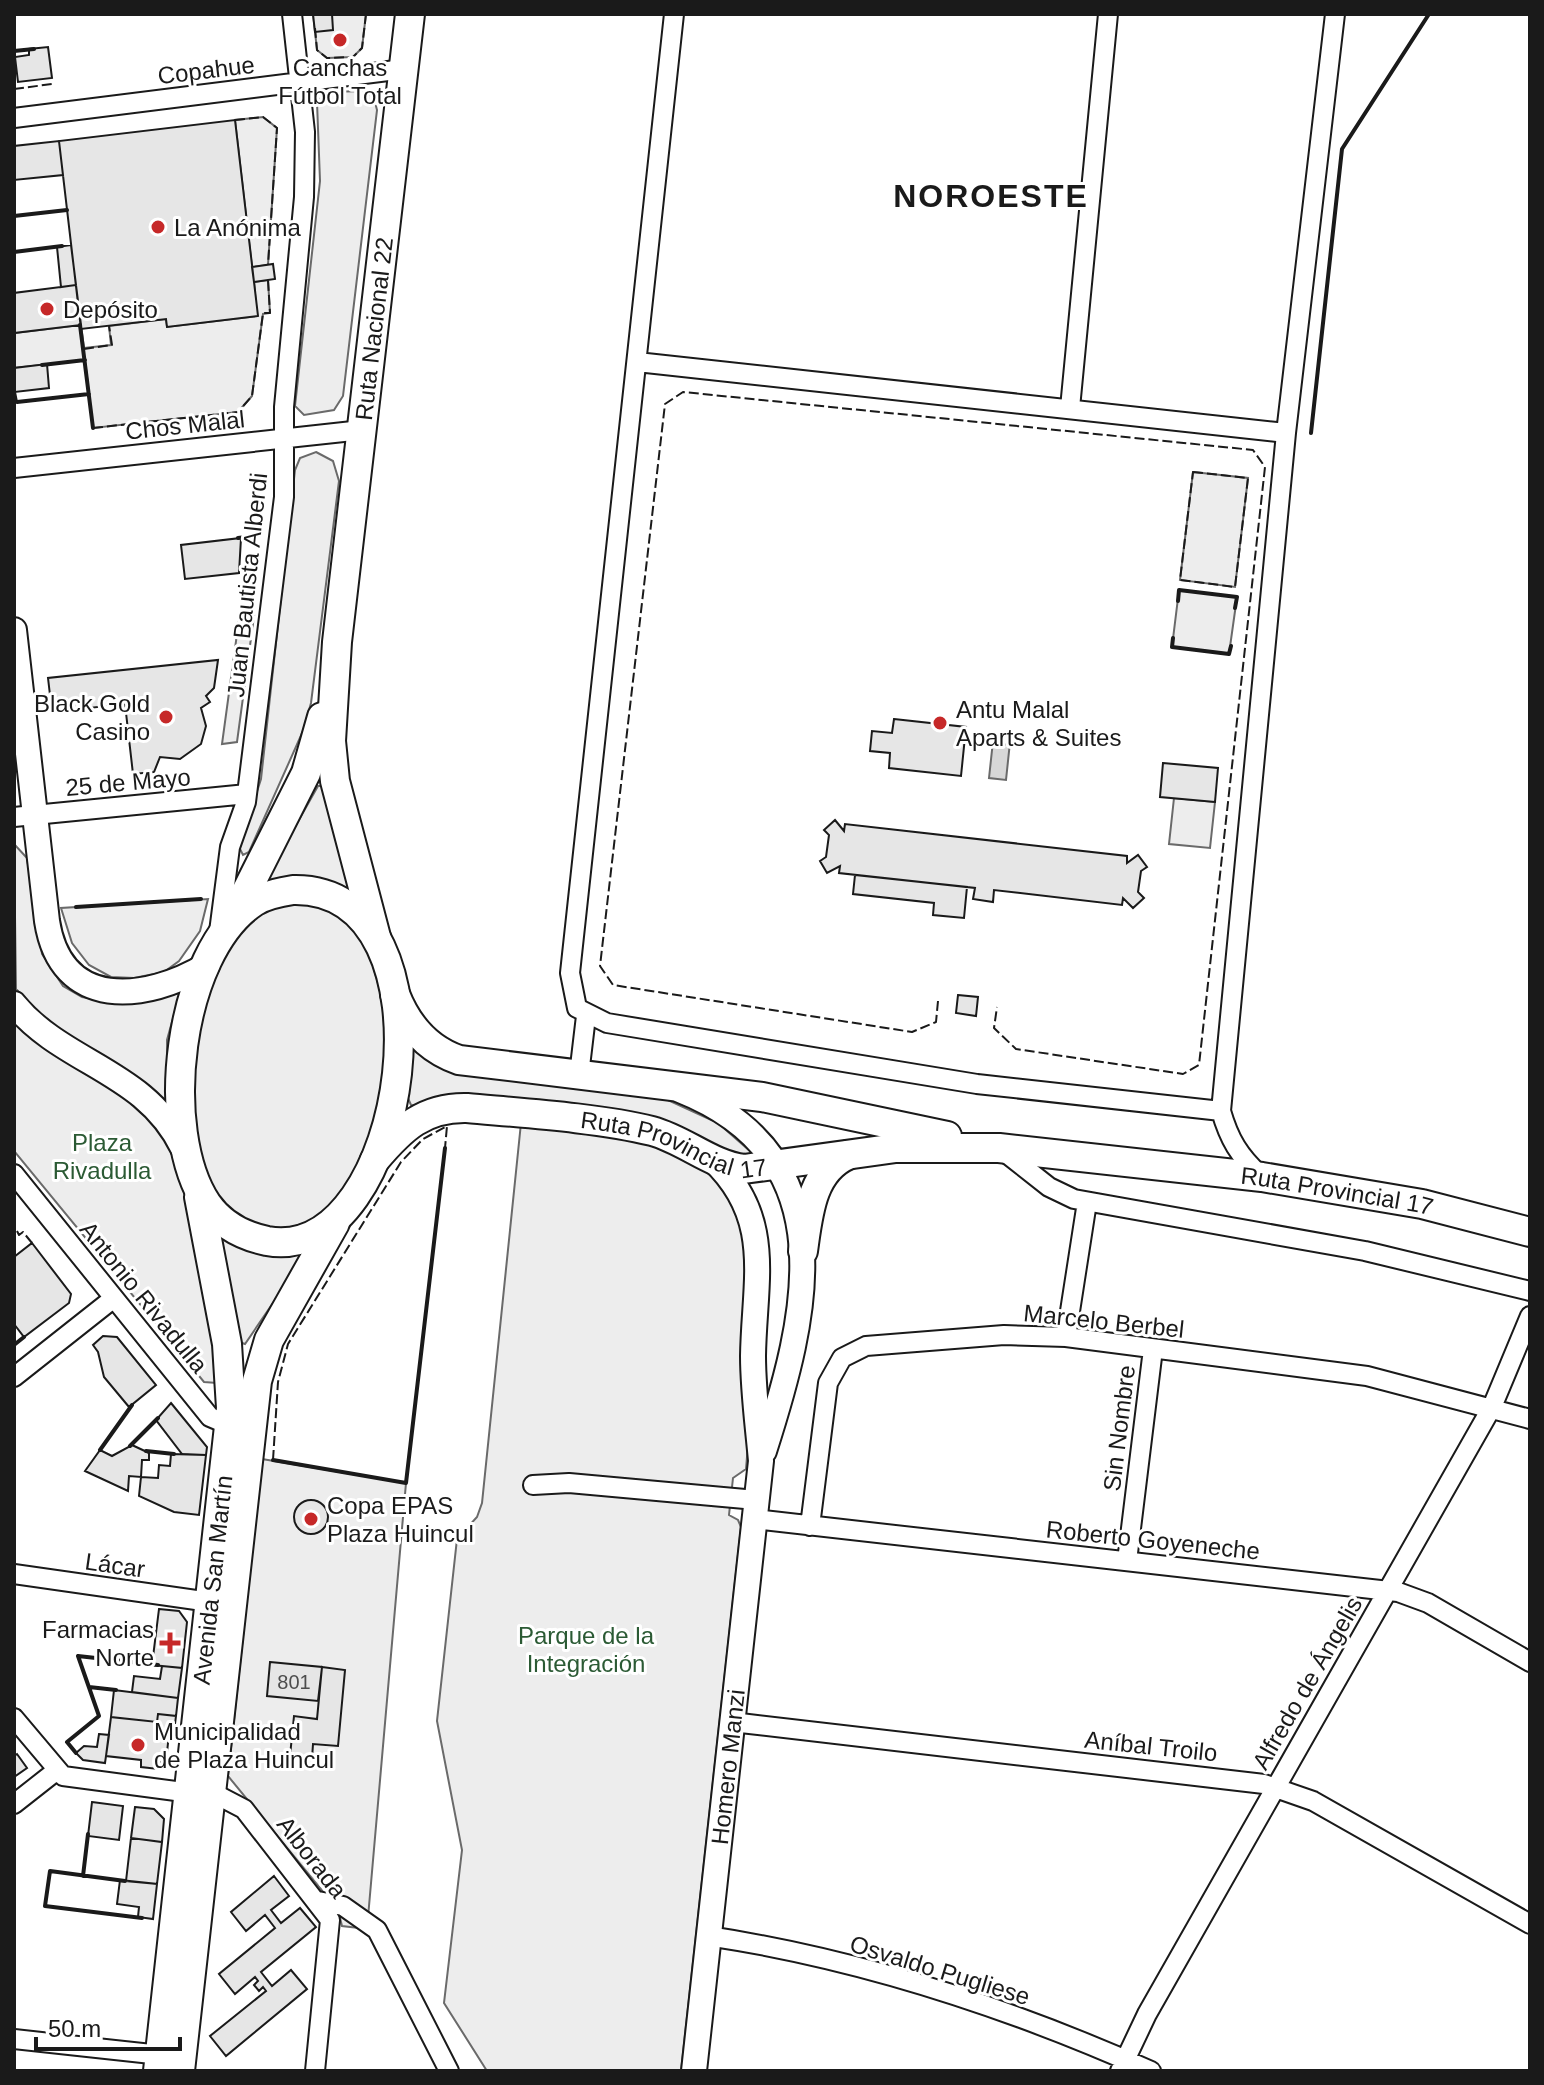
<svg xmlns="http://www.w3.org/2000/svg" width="1544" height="2085" font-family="Arial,sans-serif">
<rect width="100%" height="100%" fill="#fff"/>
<!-- built -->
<path fill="#ededed" stroke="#6a6a6a" stroke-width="2" d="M313,14H366L362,48L353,57L327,58L317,50Z
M365,91L374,98L377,110L343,396L334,410L304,415L295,406L320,181L317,102L326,92Z
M263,117L277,128L268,265L252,267L235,120Z
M268,280L270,313L263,314L252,396L238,412L93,428L85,360L14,368V333L81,325L84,348L111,345L109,326L166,319L167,327L257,316L254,282Z
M316,452L333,461L339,481L311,703L303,731L249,852L243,855L239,847L261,779L295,470L300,458Z
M1193,472L1248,478L1235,587L1180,580Z
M1179,590L1237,597L1229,654L1172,647Z
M254,616L237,742L222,744L239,619Z
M318,786H323L351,890L306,879L260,889Z
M1174,798L1215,802L1210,848L1169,844Z
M14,844L27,858L42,954L63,986L82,997L110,1002L139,1001L180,993L167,1040V1104L148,1087L50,1024L16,989Z
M208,899L200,931L179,961L164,972L134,978L111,977L89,965L72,943L61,908Z
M321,900L366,941L384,1005L386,1056L374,1128L347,1186L317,1219L280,1231L242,1223L211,1190L195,1135L192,1088L198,1034L206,998L227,946L263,909Z
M14,1020L123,1091L170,1142L189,1203L220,1376L217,1383L204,1382L14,1151Z
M413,1047L657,1095L718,1123L759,1159L411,1105L407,1096Z
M521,1123L624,1134L682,1152L721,1182L746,1232L750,1420L746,1469L733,1478L729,1515L738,1520L741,1527L681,2071H487L444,2003L462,1850L437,1721L457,1539L477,1517L482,1503Z
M224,1238L283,1252L312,1246L245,1344L239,1342L221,1239Z
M262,1459L406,1483L367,1929L342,1926L338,1910L228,1776Z"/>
<!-- water -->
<path fill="#d7d7d7" stroke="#6a6a6a" stroke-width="2" d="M993,741L1001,747L1010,742L1006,780L989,778Z"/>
<!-- building -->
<path fill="#e6e6e6" stroke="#1a1a1a" stroke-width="2" d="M313,14H332L333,30L315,32Z
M48,47L52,78L18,82L15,57L29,55V49Z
M235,120L258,316L167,327L166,319L81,329L59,141Z
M59,141L63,175L14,180V146Z
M71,245L76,285L61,287L57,247Z
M273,264L275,279L254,282L252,267Z
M76,285L81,325L14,333V293Z
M47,364L49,388L15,392L14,368Z
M241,538L239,573L185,579L181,545Z
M218,660L214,688L206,696L210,702L201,708L206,726L201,744L180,759L160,757L154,772L133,774L125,704L52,712L48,678Z
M894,719L966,727L961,776L889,768L890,753L870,751L872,731L892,733Z
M1163,763L1218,768L1215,802L1160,797Z
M835,820L844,831L845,824L1127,856V863L1138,855L1147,867L1141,871L1138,892L1144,898L1133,908L1123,898L1122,905L994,890L993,902L973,899L975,888L839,873L840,866L827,873L820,861L826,857L829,835L824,830Z
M855,875L967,887L964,918L933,915L934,903L853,894Z
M958,995L978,997L976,1016L956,1013Z
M32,1243L71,1294L69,1303L24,1337L14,1324V1257Z
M103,1336L117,1337L156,1385L129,1407L104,1377L98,1352L93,1345Z
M171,1403L207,1447L206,1455L182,1454L156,1420Z
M132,1445L149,1453V1460H142L141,1477L129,1476L128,1491L85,1471L100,1450L112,1456Z
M171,1454L206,1455L199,1515L174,1512L139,1496L141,1477L158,1478L159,1465L170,1466Z
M294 1517a17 17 0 1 1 34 0a17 17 0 1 1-34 0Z
M159,1609L179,1611L187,1622L182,1668L152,1665Z
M270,1662L322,1667L318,1701L267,1696Z
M162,1666L182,1668L178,1698L132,1692L134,1676L160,1679Z
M322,1667L345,1670L338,1746L313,1744L312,1759L290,1756L294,1716L317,1719Z
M114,1690L178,1698L176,1716L158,1714L157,1722L111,1717Z
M158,1714L176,1716L175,1724H170L166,1762H159L158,1769L141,1767V1760L106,1756L111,1717L157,1722Z
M99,1734L109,1735L105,1763L83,1760L76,1753L84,1746L97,1747Z
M17,1754L27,1768L14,1777V1756Z
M92,1802L123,1806L119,1840L88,1836Z
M135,1807L154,1809L164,1819L162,1842L131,1838Z
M131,1838L162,1842L157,1884L126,1881Z
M274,1876L289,1896L271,1910L281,1923L300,1908L316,1927L261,1972L272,1986L291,1970L307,1989L226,2056L210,2036L266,1991L263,1987L259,1991L254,1985L258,1981L255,1977L235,1994L219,1974L275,1928L265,1915L246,1931L231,1912Z
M120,1880L157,1884L153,1919L138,1917L139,1907L117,1904Z"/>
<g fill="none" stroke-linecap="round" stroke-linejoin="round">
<!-- minor casing -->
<g stroke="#1a1a1a" stroke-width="22">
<path id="minor" d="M674,14L570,973L577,1008L607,1023L977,1084L1221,1111
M14,118L404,69
M637,362L1286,433
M1070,408L1108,14
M14,468L362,430
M14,817L247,794
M219,932L230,847L246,802L284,497V407L304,197L305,132L292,14
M579,1075L586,1016
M1002,1150L1049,1187L1074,1199L1365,1251L1530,1291
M14,1174L210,1417L236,1428
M1261,1176C1239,1156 1229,1139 1221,1111L1286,433L1335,14
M1066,1337L1087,1202
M14,1377L114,1298
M533,1485L569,1483L756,1500
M754,1519L1398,1592L1428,1603L1530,1662
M810,1526L828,1383L842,1358L866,1346L1004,1335L1066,1337L1367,1376L1530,1419
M1127,1561L1153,1349
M14,1574L210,1602
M14,1718L63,1776L221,1797L244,1809L330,1920L315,2071
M732,1722L1264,1784L1313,1801L1530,1924
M14,1804L56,1771
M318,1901L343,1906L377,1930L449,2071
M708,1936C860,1959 1012,2009 1151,2071
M14,2039L170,2056
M1120,2071L1147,2014L1492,1407L1530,1316"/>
</g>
<!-- secondary casing -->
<g stroke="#1a1a1a" stroke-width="28">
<g id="secondary">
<path d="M14,630L47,921C61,1011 145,1002 207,965"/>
<path d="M14,1004C64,1065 145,1070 183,1148"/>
<path d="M680,1090C849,1157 807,1317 764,1451"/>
<path id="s1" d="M694,2071L761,1461C758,1426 753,1391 753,1356C754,1281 775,1218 712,1159"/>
</g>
</g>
<!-- primary casing -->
<g stroke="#1a1a1a" stroke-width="32">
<g id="primary">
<path d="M395,994C407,1025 427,1049 459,1060L762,1097L947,1136"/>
<path id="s2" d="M375,1160C402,1128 424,1107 467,1108C522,1113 600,1118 652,1131C685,1140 711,1165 744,1169L896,1148H999L1262,1177L1422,1204L1530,1232"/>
<path d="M803,1251C808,1216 811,1171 848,1155"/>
</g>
</g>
<!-- trunk casing -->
<g stroke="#1a1a1a" stroke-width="32">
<g id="trunk">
<path d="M293,890C463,886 409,1267 267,1241C243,1236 221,1224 207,1204C158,1131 177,953 254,902C265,895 280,892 293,890Z"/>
<path d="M234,916L306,773L322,717"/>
<path id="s3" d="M376,937L335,781L331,741L337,642L410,14"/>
<path id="s4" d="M158,2071L231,1408L227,1344L199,1197"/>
<path d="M180,2071L257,1381L269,1340L335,1223"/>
</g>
</g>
<!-- minor -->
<use href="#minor" stroke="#fff" stroke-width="18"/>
<!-- secondary -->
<use href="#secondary" stroke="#fff" stroke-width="24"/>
<!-- primary -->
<use href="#primary" stroke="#fff" stroke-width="28"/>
<!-- trunk -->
<use href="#trunk" stroke="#fff" stroke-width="28"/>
<!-- fence -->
<path stroke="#1a1a1a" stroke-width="2" stroke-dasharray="10 4" stroke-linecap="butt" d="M315,28L317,50L327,58L353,57L362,48L366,14
M14,89L52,84
M235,120L263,117L277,128L268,265
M84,349L112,345L109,326
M15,392L17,402
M93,428L238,412L252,396L263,313H270L268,280
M1193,472L1248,478L1235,587L1180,580Z
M938,1001L936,1022L912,1032L613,985L600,966L665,404L683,392L1253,450L1265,467L1199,1065L1183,1074L1016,1049L994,1028L997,1007
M17,1231L19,1235L23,1232L32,1243
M273,1460L278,1382L288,1344L401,1162L423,1139L447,1126L445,1148"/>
<!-- wall -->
<path stroke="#1a1a1a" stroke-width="4" d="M14,51L34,49
M14,216L67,210
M14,252L62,246
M80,325L93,428
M42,365L85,360
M17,402L89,394
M1311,433L1342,149L1429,14
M238,538L254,536
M1178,601L1179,590L1237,597L1235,608
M1173,638L1172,647L1229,654L1231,646
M76,907L201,899
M14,1345L24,1337
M130,1446L158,1418
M100,1450L132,1405
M146,1451L174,1454
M273,1460L406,1483L445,1148
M89,1687L116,1690
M76,1753L67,1742L99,1716L78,1656L158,1665
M83,1876L88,1834
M125,1881L50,1871L45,1906L142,1918"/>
</g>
<!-- markers -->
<g fill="#c62828" stroke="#fff" stroke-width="3">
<circle cx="340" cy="40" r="8"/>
<circle cx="158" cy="227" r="8"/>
<circle cx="47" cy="309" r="8"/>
<circle cx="166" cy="717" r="8"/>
<circle cx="940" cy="723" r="8"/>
<circle cx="311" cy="1519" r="8"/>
<path d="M166 1631h8v8h8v8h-8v8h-8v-8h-8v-8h8z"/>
<circle cx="138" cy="1745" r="8"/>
</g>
<g text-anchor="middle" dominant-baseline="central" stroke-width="6" stroke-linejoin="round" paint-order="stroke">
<!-- number labels -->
<g font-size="20" fill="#4d4d4d">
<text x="294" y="1682">801</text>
</g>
<!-- poi labels -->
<g font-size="24" fill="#1a1a1a" stroke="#fff" text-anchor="start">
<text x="340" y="67" text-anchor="middle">Canchas<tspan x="340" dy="28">Fútbol Total</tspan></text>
<text x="174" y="227">La Anónima</text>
<text x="63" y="309">Depósito</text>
<text x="150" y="703" text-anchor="end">Black Gold<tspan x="150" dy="28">Casino</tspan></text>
<text x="956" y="709">Antu Malal<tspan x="956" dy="28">Aparts &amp; Suites</tspan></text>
<text x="327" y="1505">Copa EPAS<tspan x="327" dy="28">Plaza Huincul</tspan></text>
<text x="154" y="1629" text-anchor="end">Farmacias<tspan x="154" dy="28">Norte</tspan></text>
<text x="154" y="1731">Municipalidad<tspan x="154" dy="28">de Plaza Huincul</tspan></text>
</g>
<!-- street labels -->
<g font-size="24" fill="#1a1a1a" stroke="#fff">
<text transform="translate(206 70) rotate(-7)">Copahue</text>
<text stroke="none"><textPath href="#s3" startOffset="616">Ruta Nacional 22</textPath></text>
<text transform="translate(185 425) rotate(-6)">Chos Malal</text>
<text transform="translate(247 585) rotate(-84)">Juan Bautista Alberdi</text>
<text transform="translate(128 782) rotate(-5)">25 de Mayo</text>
<text stroke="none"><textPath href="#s2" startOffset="322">Ruta Provincial 17</textPath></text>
<text stroke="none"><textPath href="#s2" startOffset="994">Ruta Provincial 17</textPath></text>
<text transform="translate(144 1297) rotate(51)">Antonio Rivadulla</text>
<text transform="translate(1104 1321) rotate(6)">Marcelo Berbel</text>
<text transform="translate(1119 1428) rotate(-83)">Sin Nombre</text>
<text transform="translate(1153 1540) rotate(6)">Roberto Goyeneche</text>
<text transform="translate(115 1565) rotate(8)">Lácar</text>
<text stroke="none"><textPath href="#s4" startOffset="494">Avenida San Martín</textPath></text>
<text transform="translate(1307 1683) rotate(-60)">Alfredo de Ángelis</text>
<text transform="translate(1151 1746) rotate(6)">Aníbal Troilo</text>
<text stroke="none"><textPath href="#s1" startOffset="306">Homero Manzi</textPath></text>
<text transform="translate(312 1857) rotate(52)">Alborada</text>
<text transform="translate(940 1970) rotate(17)">Osvaldo Pugliese</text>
</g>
<!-- park labels -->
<g font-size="24" fill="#2b5a34" stroke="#fff">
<text x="102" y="1142">Plaza<tspan x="102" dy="28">Rivadulla</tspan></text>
<text x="586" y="1635">Parque de la<tspan x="586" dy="28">Integración</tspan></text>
</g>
<!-- district labels -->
<g font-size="32" font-weight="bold" letter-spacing="2" fill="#1a1a1a" stroke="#fff">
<text x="991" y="196">NOROESTE</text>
</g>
</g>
<!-- border -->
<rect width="1544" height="2085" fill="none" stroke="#1a1a1a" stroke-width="32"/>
<!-- scale -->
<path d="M36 2037v12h144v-12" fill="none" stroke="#1a1a1a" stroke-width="4"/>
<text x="48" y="2037" font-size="24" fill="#1a1a1a" stroke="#ffffff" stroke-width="6" paint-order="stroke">50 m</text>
</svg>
